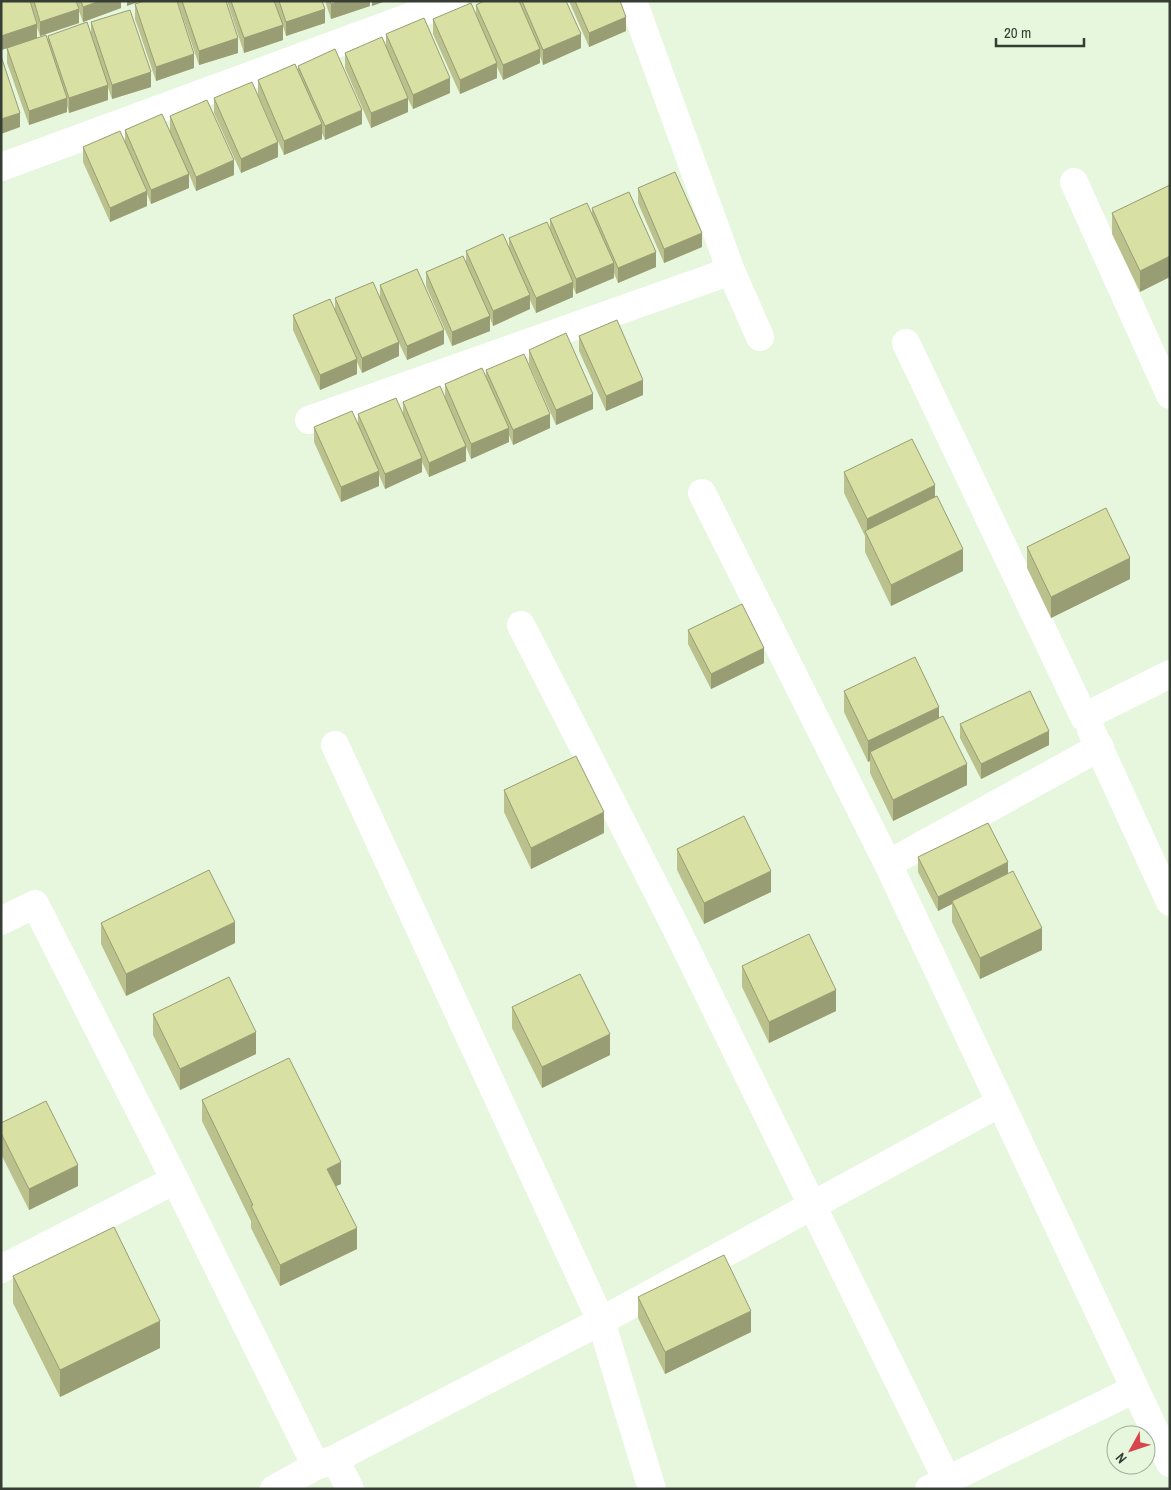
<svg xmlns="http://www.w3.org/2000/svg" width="1171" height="1490" font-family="'Archivo Narrow',sans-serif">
<rect width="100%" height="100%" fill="#e6f7de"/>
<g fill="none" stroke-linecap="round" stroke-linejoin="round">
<!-- minor -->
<path stroke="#fff" stroke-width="28" d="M1,167L453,1
M1074,182L1170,395
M731,271L760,337
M906,343L1084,717L1170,674
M309,420L731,271L633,1
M702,493L888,864
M521,625L674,924L947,1480
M1091,730L1170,902
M335,745L601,1321L652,1489
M1100,747L888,864L1170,1463
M1,921L35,904L175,1180L316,1466
M1,1269L175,1180
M335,1459L601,1321L1000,1103
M274,1489L316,1466L335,1459L350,1489
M929,1489L1135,1389"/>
</g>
<!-- wall -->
<path fill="#bbc18d" d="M1,1H121V8L83,22L79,11V23L40,36L37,27V38L48,40V36L108,100L69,113L67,106V112L29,125L7,63V48L1,50Z
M178,1H226L238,53L199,65L178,3Z
M227,1H322L325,23L286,36L283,26V40L244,53Z
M325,1H370V6L331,19Z
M484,1H566L581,48L543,65L540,56V63L503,80L497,67V78L460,94L433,34V19L476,16V5Z
M569,1H620L626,31L589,47Z
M135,4L194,68L156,81L135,19Z
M91,22L151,87L112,99L91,37Z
M386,34L450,93L413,109L408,99V112L371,128L345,68V53L386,48Z
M298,66L362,124L325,140L322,133V139L284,155L258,95V80L298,71Z
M214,98L278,157L241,173L214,113Z
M170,116L234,175L196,191L189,174V188L151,204L147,194V206L110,222L83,162V147L125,141V130H170Z
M1170,185L1140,292L1112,234V213Z
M638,188L702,247L664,263L638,203Z
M592,208L656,267L618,283L614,273V278L576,294L573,287V297L536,313L530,300V309L493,326L490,318V331L452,346L426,286V272L466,262V251L509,248V238L550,230V219L592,213Z
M380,285L444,344L407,360L399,343V356L362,373L357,362V374L320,390L293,330V315L335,310V298L380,299Z
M579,336L643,395L606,411L579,351Z
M529,350L593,409L556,425L529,364Z
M486,370L550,428L513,445L509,435V442L471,459L466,447V461L429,477L422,462V472L385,489L379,475V486L341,502L314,442V427L358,425V414H403V402L445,398V384L486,377Z
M844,472L935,498L963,571L891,606L865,552V536L844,493Z
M1027,547L1130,579L1051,618L1027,568Z
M688,630L764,663L711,689L688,644Z
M844,691L939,718L967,785L893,821L870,773V761L868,762L844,712Z
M960,724L1049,745L981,779L960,738Z
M504,790L604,833L531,869L504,812Z
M677,849L771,892L704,924L677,870Z
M918,857L1008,873L1042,950L980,979L952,922V904L938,911L918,872Z
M101,923L235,943L126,996L101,944Z
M742,966L836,1011L769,1043L742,987Z
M512,1007L610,1055L542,1088L512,1028Z
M153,1014L256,1054L180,1090L153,1035Z
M202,1100L341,1184L336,1186L357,1249L280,1286L251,1228V1221L202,1121Z
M1,1123L78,1186L29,1210L1,1154Z
M13,1276L160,1348L60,1397L13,1303Z
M638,1297L751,1332L665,1374L638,1318Z"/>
<!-- shaded-wall -->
<path fill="#989d73" d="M100,1H121V8L83,22V7Z
M127,1H141L127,6Z
M340,1H370V6L331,19V4Z
M372,1H386L372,6Z
M79,9V23L40,36V22Z
M325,9V23L286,36V22Z
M626,17V31L589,47V33Z
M37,24V39L1,50V36Z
M283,25V40L244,53V38Z
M581,34V48L543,65V50Z
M238,38V53L199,65V51Z
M540,49V63L503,80V65Z
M194,54V68L156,81V67Z
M497,63V78L460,94V80Z
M151,72V87L112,99V85Z
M450,78V93L413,109V95Z
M108,85V100L69,113V98Z
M67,98V112L29,125V111Z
M408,98V112L371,128V113Z
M362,110V124L325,140V126Z
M20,113V127L1,134V119Z
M322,124V139L284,155V141Z
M278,142V157L241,173V159Z
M234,160V175L196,191V177Z
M189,174V188L151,204V190Z
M147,191V206L110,222V208Z
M702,233V247L664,263V249Z
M656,252V267L618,283V268Z
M1170,256V277L1140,292V271Z
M614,263V278L576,294V279Z
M573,282V297L536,313V298Z
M530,295V309L493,326V311Z
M490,316V331L452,346V332Z
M444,330V344L407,360V346Z
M399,342V356L362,373V358Z
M357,359V374L320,390V375Z
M643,380V395L606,411V396Z
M593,394V409L556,425V410Z
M550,414V428L513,445V430Z
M509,428V442L471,459V444Z
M466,446V461L429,477V463Z
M422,458V472L385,489V474Z
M379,471V486L341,502V487Z
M935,485V507L867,536V519Z
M963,549V571L891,606V585Z
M1130,558V579L1051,618V597Z
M764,648V663L711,689V674Z
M939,707V728L870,752V761L868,762V741Z
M1049,731V745L981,779V764Z
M967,764V785L893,821V800Z
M604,812V833L531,869V848Z
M1008,862V877L952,901V904L938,911V897Z
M771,871V892L704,924V903Z
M235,922V943L126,996V974Z
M1042,928V950L980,979V958Z
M836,990V1011L769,1043V1022Z
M256,1032V1054L180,1090V1069Z
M610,1034V1055L542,1088V1067Z
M341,1162V1184L327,1190V1169Z
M78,1165V1186L29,1210V1189Z
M357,1228V1249L280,1286V1265Z
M751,1311V1332L665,1374V1352Z
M160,1321V1348L60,1397V1370Z"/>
<!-- building -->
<path fill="#d9e0a4" stroke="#989d73" d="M1,1H30L37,24L1,36Z
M34,1H76L79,9L40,22Z
M81,1H100L83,7Z
M144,1H177L194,54L156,67L135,4Z
M182,1H226L238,38L199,51Z
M231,1H274L283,25L244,38Z
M279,1H322L325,9L286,22Z
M330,1H340L331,4Z
M484,1H519L540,49L503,65L476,5Z
M522,1H566L581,34L543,50Z
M575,1H620L626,17L589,33Z
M471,3L497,63L460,80L433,19Z
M130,10L151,72L112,85L91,22Z
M424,18L450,78L413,95L386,34Z
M87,22L108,85L69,98L48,36Z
M46,35L67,98L29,111L7,48Z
M382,37L408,98L371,113L345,53Z
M335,49L362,110L325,126L298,66Z
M1,56L20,113L1,119Z
M295,64L322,124L284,141L258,80Z
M252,82L278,142L241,159L214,98Z
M207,100L234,160L196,177L170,116Z
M162,114L189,174L151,190L125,130Z
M120,131L147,191L110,208L83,147Z
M675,172L702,233L664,249L638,188Z
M1170,185V256L1140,271L1112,213Z
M629,192L656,252L618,268L592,208Z
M587,203L614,263L576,279L550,219Z
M547,222L573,282L536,298L509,238Z
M503,234L530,295L493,311L466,251Z
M463,256L490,316L452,332L426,272Z
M417,269L444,330L407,346L380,285Z
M373,282L399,342L362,358L335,298Z
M330,299L357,359L320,375L293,315Z
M617,320L643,380L606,396L579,336Z
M566,333L593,394L556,410L529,350Z
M524,354L550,414L513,430L486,370Z
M482,368L509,428L471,444L445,384Z
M440,386L466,446L429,463L403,402Z
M396,398L422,458L385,474L358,414Z
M352,411L379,471L341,487L314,427Z
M912,439L935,485L867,519L844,472Z
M937,496L963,549L891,585L865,531Z
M1106,508L1130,558L1051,597L1027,547Z
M742,604L764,648L711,674L688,630Z
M915,657L939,707L868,741L844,691Z
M1030,691L1049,731L981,764L960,724Z
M943,716L967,764L893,800L870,752Z
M576,756L604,812L531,848L504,790Z
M744,816L771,871L704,903L677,849Z
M988,823L1008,862L938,897L918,857Z
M209,870L235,922L126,974L101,923Z
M1013,871L1042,928L980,958L952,901Z
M809,934L836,990L769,1022L742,966Z
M580,974L610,1034L542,1067L512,1007Z
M229,977L256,1032L180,1069L153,1014Z
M289,1058L341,1162L327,1169L357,1228L280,1265L251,1206L253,1205L202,1100Z
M46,1101L78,1165L29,1189L1,1133V1123Z
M114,1227L160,1321L60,1370L13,1276Z
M724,1255L751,1311L665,1352L638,1297Z"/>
<!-- border -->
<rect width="1171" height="1490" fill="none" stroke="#363d33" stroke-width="5"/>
<!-- north arrow -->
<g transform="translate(1131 1450) rotate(230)"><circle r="24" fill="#e6f7de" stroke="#a0ad9a"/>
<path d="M0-4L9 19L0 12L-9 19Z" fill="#d6464b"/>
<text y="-8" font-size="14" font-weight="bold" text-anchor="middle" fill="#363d33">N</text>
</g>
<!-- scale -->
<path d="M996 38v8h88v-8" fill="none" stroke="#363d33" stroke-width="2.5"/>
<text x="1004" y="38" font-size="15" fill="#363d33" stroke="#e6f7de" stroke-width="4" paint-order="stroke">20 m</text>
</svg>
